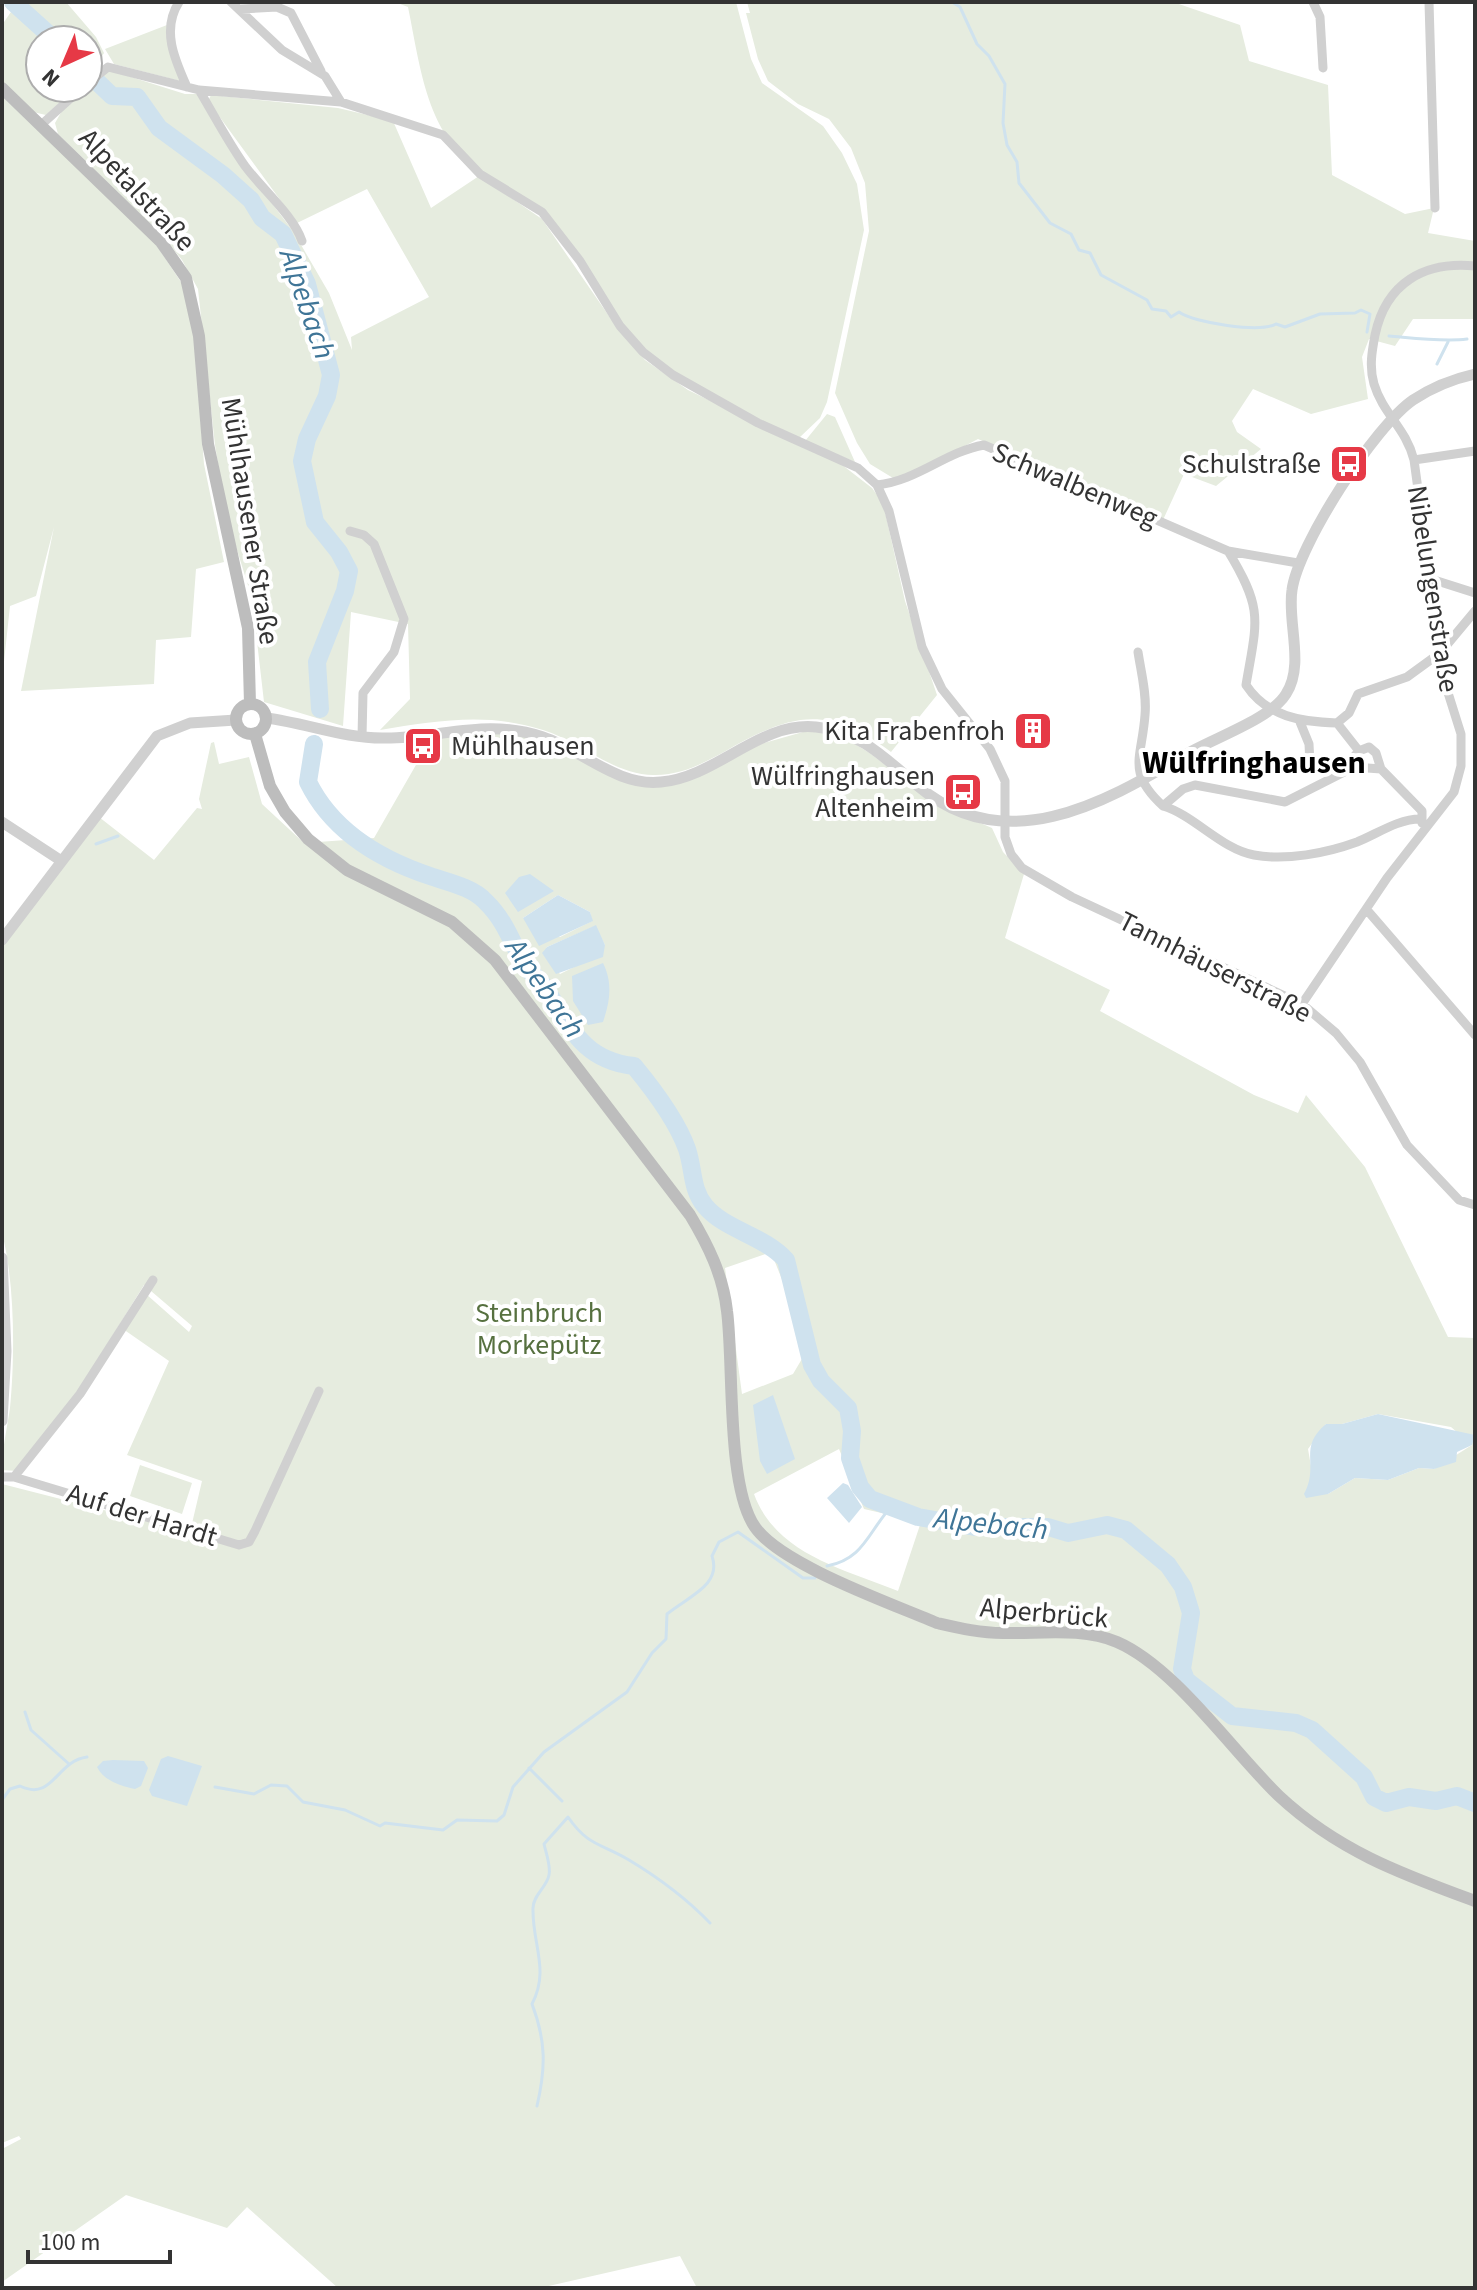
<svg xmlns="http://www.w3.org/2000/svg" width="1477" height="2290" font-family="'Source Sans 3',sans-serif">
<rect width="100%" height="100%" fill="#fff"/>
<!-- green -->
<path fill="#e6ecdf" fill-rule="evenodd" d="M11,2H66L96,37L104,53L88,77V40H40V88H76L46,115L33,112L2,83V25L15,6Z
M395,2H736L751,59L762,83L823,126L842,153L857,184L864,230L827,402L820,418L799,438C737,410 665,379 622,323C595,288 575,245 545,213C530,196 501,188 483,175C426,134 421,70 408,7Z
M747,2H1173L1240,25L1249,61L1328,85L1332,175L1405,214L1434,208L1428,233L1475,241V319H1413L1395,346L1369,339L1362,357L1368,399L1311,414L1253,389L1232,421L1237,432L1261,449L1216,486L1184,474L1163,520L978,439L906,477L893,478L870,464L857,443L835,393L869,231L865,183L851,148L829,119L798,104L768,81L758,59L746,13H750Z
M167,25L180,81L114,64L105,49Z
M112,71L185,94H198L234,154L293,231L329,293L352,350L351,337L429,297L367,189L297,223L208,101L211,95L338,108L393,121L431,208L479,176L542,219L611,319L645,360L688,390L841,464L872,488L883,503L905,601L937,695L891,752C826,703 790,714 724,752C701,764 682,775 655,775C615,776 580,741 543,730C487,712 436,721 380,730L410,699L408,624L351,612L343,726L264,702L252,598L227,518L215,445L198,289L182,260L161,234L58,134L55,123L63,109L104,73Z
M2,96L153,240L185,288L193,322L204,464L224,562L196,569L191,637L156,640L154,684L21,691L54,527L36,596L10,606L2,680Z
M827,414L835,417L855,462L805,441Z
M810,730C862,737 884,766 923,796C943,811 969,818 992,828L1003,852L1024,874L1005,938L1110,990L1100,1011L1254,1095L1298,1113L1306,1095L1365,1167L1448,1337L1475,1338V2288H697L680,2256L540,2288H338L247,2207L227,2228L126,2195L2,2282V2149L21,2139L19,2136L2,2143V1484L190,1532L202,1481L127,1455L169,1361L123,1329L146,1294L189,1332L192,1326L144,1285L80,1388L18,1471L2,1470C2,1449 7,1429 10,1408C15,1357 15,1283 2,1233V946L99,817L154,860L197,808L202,809L199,799L211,743L214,742L219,764L249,757L262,804L304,843L374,838L432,737L499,732L532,738L659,786L764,743ZM558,895L590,912L592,921L560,937L523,918ZM595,926L605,945L580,964L560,974L543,954L547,947ZM771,1252L809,1347L793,1374L742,1394L725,1268ZM1378,1414L1451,1427L1472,1445L1434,1469L1419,1468L1388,1480L1355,1478L1328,1494H1305L1313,1478L1308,1449L1326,1424H1342ZM839,1449L864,1509L921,1522L898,1591C843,1569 776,1554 754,1494Z
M140,1465L192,1483L182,1514L130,1496Z"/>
<!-- water -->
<path fill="#cfe2ee" d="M530,874L554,891L518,912L505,893L519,877Z
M558,895L590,912L593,921L539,946L523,918Z
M596,925L605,945L603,957L556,974L542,953L547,947Z
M603,963C613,983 610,1001 603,1022L588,1025L573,1001L572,976Z
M773,1395L795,1459L767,1474L760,1461L753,1405Z
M1378,1414L1475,1435L1472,1445L1457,1452L1456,1462L1434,1469L1419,1468L1388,1480L1355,1478L1328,1494L1306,1498L1304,1494C1320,1464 1297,1448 1326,1424H1342Z
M843,1483L848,1485L862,1507L849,1523L827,1498Z
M168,1756L202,1766L187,1806L152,1796L149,1790L161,1759Z
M113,1760L144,1761L148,1768L141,1786L135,1789C121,1786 104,1781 97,1767L103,1761Z"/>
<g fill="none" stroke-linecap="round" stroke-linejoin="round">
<!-- stream -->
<path stroke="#cfe2ee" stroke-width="3" d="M952,2L960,7L977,44L989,56L1005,84L1003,123L1007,145L1017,162L1019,183L1050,223L1071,234L1079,250L1090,253L1101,275L1147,300L1152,309L1166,311L1171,317L1179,312C1194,323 1260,333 1276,324L1285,327L1320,314L1355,313L1361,310L1370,314L1367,332
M1389,336C1413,338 1443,342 1467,339
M1437,364L1448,342
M96,844L118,836
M827,1566C864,1559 868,1532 891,1507
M25,1712L31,1730L69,1764
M529,1768L562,1801
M215,1787L254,1794L271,1785L287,1786L303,1802L345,1810L380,1826L385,1823L443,1830L457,1820L497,1821L504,1815L513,1787L544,1752L627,1692L652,1653L666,1639L667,1614C689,1596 722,1585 712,1556L719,1542L738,1532L803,1578H815
M2,1800L10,1789L20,1786C53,1802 56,1761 87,1757
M537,2106C546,2067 546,2041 532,2004C550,1970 532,1944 533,1908C533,1895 547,1887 549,1875C551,1866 546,1853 544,1844L568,1817C588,1846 600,1843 629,1860C659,1878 686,1898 710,1923"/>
<!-- river -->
<path stroke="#cfe2ee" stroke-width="18" d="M13,2L55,40
M88,73L112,96L137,97L159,128L223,175L251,200L262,218L283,234L307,284L331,375L327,396L307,439L302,461L315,522L339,552L349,571L345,591L317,662L320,709
M314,744L308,782C332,831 379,859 430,876C447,882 472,887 485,901C504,919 511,940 523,963C528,971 537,977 543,985C570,1025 581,1060 634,1066C653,1089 677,1121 687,1149C694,1170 691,1189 705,1206C725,1230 763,1235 786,1260L812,1365L821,1381L848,1408L852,1431L850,1458L860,1487L870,1499L918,1517L975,1527H1048L1068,1533L1107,1525L1126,1530L1168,1565L1183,1587L1191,1613L1182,1669L1186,1680L1232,1716L1296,1723L1312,1730L1364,1777L1374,1797L1386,1803L1409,1797L1436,1801L1457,1796L1475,1803"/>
<!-- minor -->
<path stroke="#d0d0d0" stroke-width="9" d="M179,2C161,30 175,60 187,87
M231,2L282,50L325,76L341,102
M1313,2L1320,17L1323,68
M1429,2L1435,208
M241,9L277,7L291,13L321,71
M88,83L108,67L199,90L341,102L443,135L480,174L542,212L580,261L620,326L643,352L673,375L758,423L858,468L877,485L889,511L922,647L942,689L990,749L1005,781V837L1011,854L1022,868L1072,897L1302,1004L1336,1033L1360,1062L1407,1145L1459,1200L1475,1205
M199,90C214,115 228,142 245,166C262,189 293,215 302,241
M41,125L82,88
M1414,460L1475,451
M877,485C917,481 945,452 984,445L1228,551L1298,563
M350,531L364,535L374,544L404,619L394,652L363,693L362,737
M1228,551C1264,610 1257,620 1246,685C1267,717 1302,722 1337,723
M1431,579L1475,593
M1138,652C1141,672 1147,694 1145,715C1142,758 1126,772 1163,806L1183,789L1195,785L1285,802L1354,767
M1300,722L1309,744L1310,764
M1337,723L1349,713L1358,694L1407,677L1440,653L1475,611
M1337,723L1359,751L1369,747L1376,753L1381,769L1422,811V823
M1359,751L1350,761L1354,767L1381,769
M1163,806C1194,815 1221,849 1254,855C1286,861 1327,853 1357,842C1377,834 1398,819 1420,819
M1367,910L1475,1035
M1302,1004L1387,878L1454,792L1461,766V734L1444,680L1414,460C1406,428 1383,414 1374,384C1369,367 1372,351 1375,335C1386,283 1424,261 1475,266
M2,1477H14L239,1545L249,1542L255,1531L319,1391
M14,1477L80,1394L153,1280"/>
<!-- tertiary -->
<path stroke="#d0d0d0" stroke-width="11" d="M266,718C307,723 344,739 386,738C442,738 486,718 543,737C582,750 618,787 661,782C717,777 760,721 816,727C860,731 886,759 918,786C1004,859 1103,804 1183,756C1211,739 1271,719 1286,694C1305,665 1287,622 1292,590C1298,545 1375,426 1413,400C1431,388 1453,379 1475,374
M2,822L60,860
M2,940L157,736L190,723L236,720
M2,1258L6,1351L2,1421"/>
<!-- secondary -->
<path stroke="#bdbdbd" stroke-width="12" d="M2,88L161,242L186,278L199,336L208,444L248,628L250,704
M236 719a15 15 0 1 1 30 0a15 15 0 1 1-30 0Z
M255,734L270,786L285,812L308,839L347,870L452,922L495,960L690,1215C708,1245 723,1275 727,1311C734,1363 726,1486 755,1527C781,1565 893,1604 937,1623C959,1628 980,1633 1003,1633C1040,1634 1082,1627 1117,1642C1175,1667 1233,1752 1279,1796C1338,1851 1402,1874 1475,1901"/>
</g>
<!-- icons -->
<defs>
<g id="bus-square" transform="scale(2)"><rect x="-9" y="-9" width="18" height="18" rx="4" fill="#e63946" stroke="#fff"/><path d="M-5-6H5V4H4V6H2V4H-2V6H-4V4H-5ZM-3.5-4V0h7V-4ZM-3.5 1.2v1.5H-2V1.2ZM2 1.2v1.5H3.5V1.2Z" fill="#fff"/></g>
<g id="building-square" transform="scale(2)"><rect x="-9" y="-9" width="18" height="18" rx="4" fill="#e63946" stroke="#fff"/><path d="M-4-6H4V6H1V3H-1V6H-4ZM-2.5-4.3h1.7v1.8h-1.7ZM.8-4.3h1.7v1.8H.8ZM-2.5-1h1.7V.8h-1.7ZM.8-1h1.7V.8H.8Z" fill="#fff"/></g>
</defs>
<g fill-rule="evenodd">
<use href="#bus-square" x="1349" y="464"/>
<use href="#building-square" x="1033" y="731"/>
<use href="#bus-square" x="423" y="746"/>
<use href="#bus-square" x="963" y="792"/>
</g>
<g text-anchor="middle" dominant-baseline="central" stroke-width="8" stroke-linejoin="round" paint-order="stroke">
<!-- street labels -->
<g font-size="28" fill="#333" stroke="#fff">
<text transform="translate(137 190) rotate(47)">Alpetalstraße</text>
<text transform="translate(1075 485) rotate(23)">Schwalbenweg</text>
<text transform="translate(250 521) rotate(81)">Mühlhausener Straße</text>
<text transform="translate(1433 589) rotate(81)">Nibelungenstraße</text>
<text transform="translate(1215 967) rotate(27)">Tannhäuserstraße</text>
<text transform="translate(142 1515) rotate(17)">Auf der Hardt</text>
<text transform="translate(1044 1613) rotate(5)">Alperbrück</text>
</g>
<!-- poi labels -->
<g font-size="28" fill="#333" stroke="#fff" text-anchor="end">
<text x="1321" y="464">Schulstraße</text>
<text x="1005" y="731">Kita Frabenfroh</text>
<text x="451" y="746" text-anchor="start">Mühlhausen</text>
<text x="935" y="776">Wülfringhausen<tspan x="935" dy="32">Altenheim</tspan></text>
</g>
<!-- park labels -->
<g font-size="28" fill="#56703f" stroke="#fff">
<text x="539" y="1313">Steinbruch<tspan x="539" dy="32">Morkepütz</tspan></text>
</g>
<!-- water labels -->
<g font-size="30" font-style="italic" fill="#3f7597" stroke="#fff">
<text transform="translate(307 304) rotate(71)">Alpebach</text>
<text transform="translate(545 988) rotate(55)">Alpebach</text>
<text transform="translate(991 1524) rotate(6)">Alpebach</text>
</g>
<!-- quarter labels -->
<g font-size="32" font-weight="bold" fill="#000" stroke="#fff">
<text x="1254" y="763">Wülfringhausen</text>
</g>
</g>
<!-- border -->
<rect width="1477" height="2290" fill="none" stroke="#333333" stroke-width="8"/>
<!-- north arrow -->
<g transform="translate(64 64) rotate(224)"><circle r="38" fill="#ffffff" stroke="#adadad" stroke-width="2"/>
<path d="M0-6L14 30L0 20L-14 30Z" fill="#e63946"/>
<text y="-12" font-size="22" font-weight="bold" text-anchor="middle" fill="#333333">N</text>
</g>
<!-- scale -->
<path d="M28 2250v12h142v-12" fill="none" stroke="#333333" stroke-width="4"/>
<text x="40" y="2250" font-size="24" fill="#333333" stroke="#ffffff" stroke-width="6" paint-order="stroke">100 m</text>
</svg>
